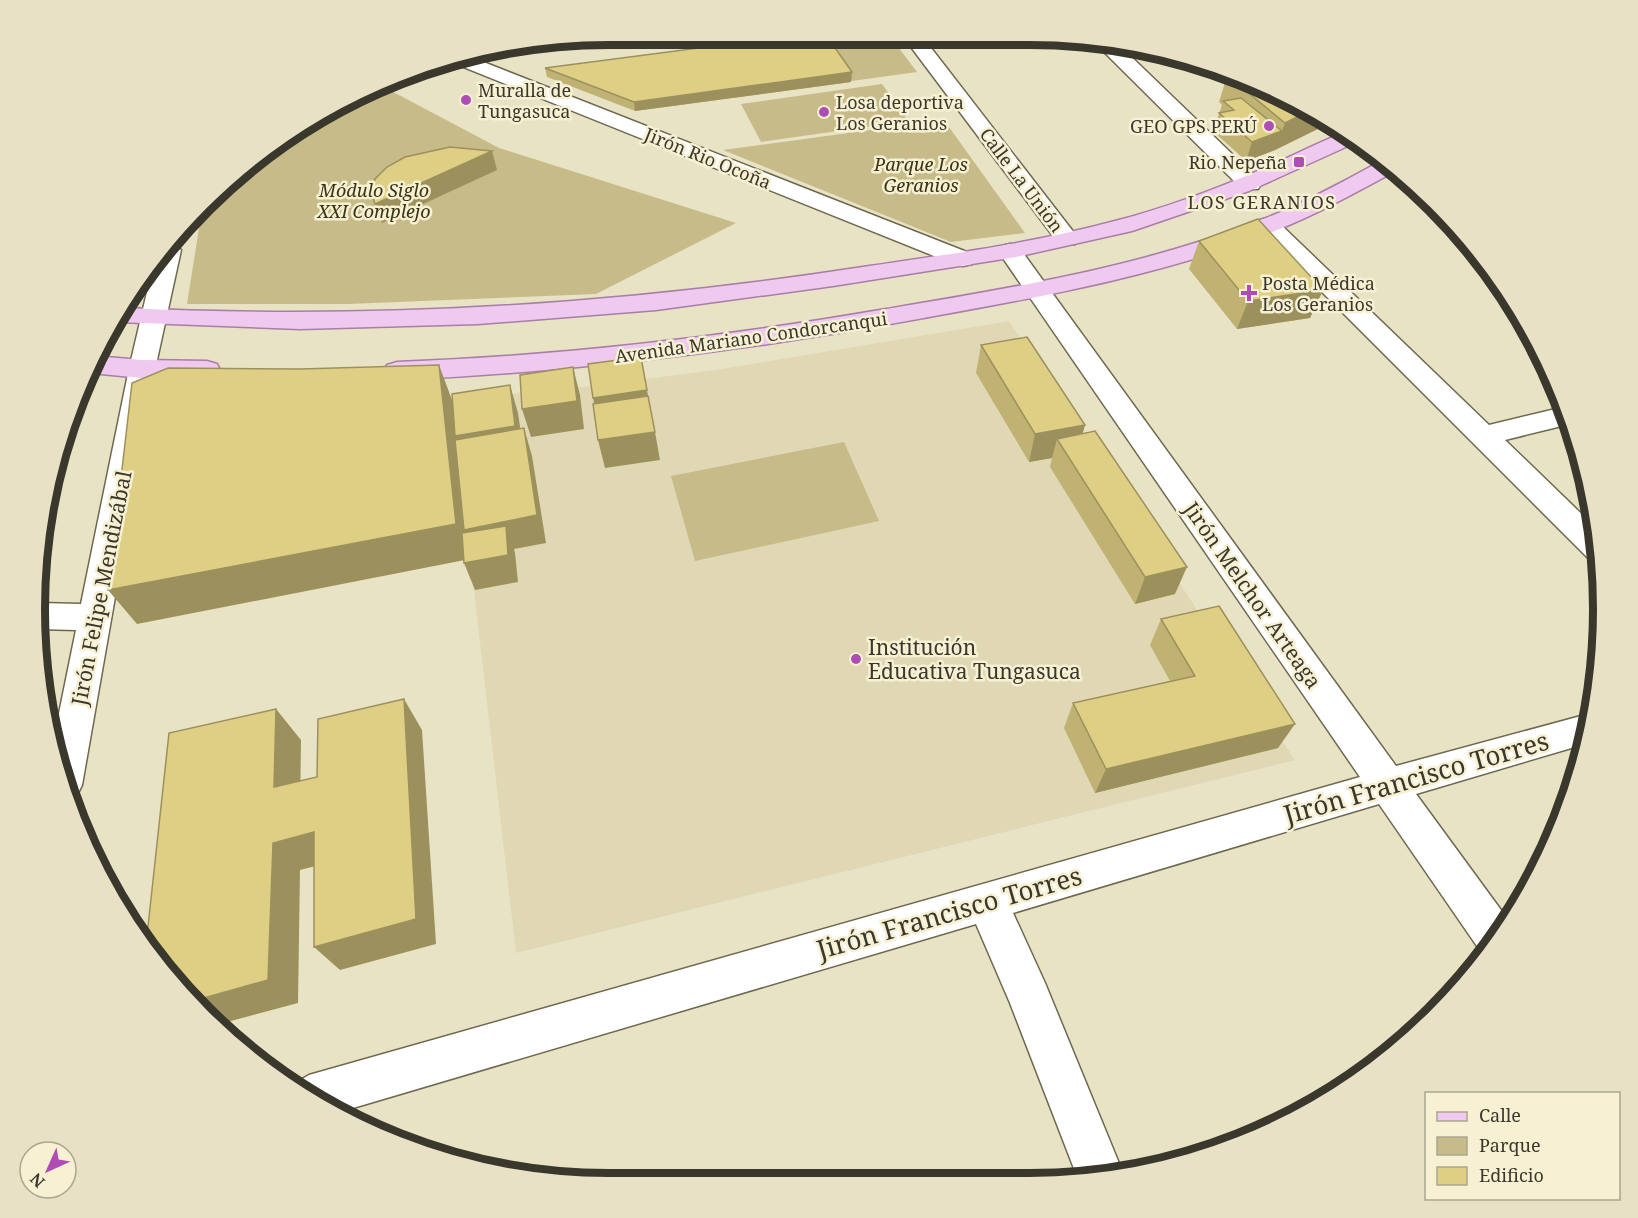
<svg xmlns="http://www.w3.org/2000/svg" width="1638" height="1218" font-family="'Noto Serif',serif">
<rect width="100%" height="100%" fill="#e9e3c6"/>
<!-- built -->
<path fill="#e0d8b4" d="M1009,321L1295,760L516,953L452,400L592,386L715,370Z"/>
<!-- green -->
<path fill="#c7bb89" d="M889,35L917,72L852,81L827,44Z
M882,84L909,121L761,142L741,104Z
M382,86L499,148L736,223L596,294L348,304H187L203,203L321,112Z
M944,120L1025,233L951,242L723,150Z
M844,442L879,521L695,561L671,476Z"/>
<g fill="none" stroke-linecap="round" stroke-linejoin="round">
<!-- minor casing -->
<g stroke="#6e684f" stroke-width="3">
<path id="minor" d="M902,35H921L1075,234L1079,239L1075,244H1059Z
M1097,41L1118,44L1258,179L1261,184L1258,189H1242L1098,46Z
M463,54L972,254L975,259L972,264L963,266L954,264L446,60Z
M1268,218L1276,220L1489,425L1564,407L1570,424L1505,440L1595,527L1600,560L1587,557L1260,230L1256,225L1260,220Z
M173,244L181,250L155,369L82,785L76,797L68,800L54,738L76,630L37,629L39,603L81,604L129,369L151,275Z
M1010,244L1018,246L1396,766L1592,713L1585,744L1416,794L1509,921L1485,954L1481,952L1379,804L1013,913L1045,983L1123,1173L1104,1179H1078L1010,1003L976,924L336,1113L322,1107L292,1085L309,1075L1360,777L998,251L1002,246Z"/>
</g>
<!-- major casing -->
<g stroke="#a87ea5" stroke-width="3">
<path id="major" d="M1348,131L1359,141L1249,191L1132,231L1016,257L833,286L656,310L478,324L300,329L117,322L127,308C372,320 614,305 856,268C943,255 1030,244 1115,221C1165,208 1214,190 1262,169C1291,157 1319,142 1348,131Z
M1379,162L1392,173C1355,193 1317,214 1277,230C1162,276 1039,297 918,319C746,351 572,372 397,380L387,377L384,371L387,365L397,362C561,356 724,337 886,309C1012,288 1141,267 1261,220C1302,204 1341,183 1379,162Z
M94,356L142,360L207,361L217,364L220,370L217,376L207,379L142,378L91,373L88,372Z"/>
</g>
<!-- minor -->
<use href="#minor" fill="#fff" fill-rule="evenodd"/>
<!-- major -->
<use href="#major" fill="#efc9f0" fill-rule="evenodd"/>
</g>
<!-- wall -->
<path fill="#c0b272" d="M545,68L852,72L851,82L635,111L547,77Z
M1227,76L1330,123L1275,150L1246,161L1213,131L1222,105L1219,102Z
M1199,241L1323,290L1310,318L1237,329L1189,269Z
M981,345L1085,425L1082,434L1175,594L1135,604L1050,467L1052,458L1029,462L976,373Z
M1161,619L1278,748L1095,793L1064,728L1073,703L1170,681L1150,645Z"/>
<!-- shaded-wall -->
<path fill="#9c915d" d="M852,72L851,82L635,111L634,102Z
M1307,112L1330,123L1275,150L1246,161L1252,142L1282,131L1285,123Z
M492,151L497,170L382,223L375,204Z
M1323,290L1310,318L1237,329L1248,301Z
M439,365L452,400L510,385L518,413L524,454V428L532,456L546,543L514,549L515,553L518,582L475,590L464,563L470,559L137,624L108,590Z
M573,367L580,395L584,429L531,437L522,409Z
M647,390L652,418L599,426L593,398Z
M1085,425L1077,453L1057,439L1052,458L1029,462L1035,434Z
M655,432L660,460L605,468L598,440Z
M1187,567L1175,594L1135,604L1145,577Z
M404,699L422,730L436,944L340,970L314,947Z
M276,709L301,740L300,816L274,787Z
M1295,724L1278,748L1095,793L1106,769Z
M314,832L339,860L300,870L298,1003L216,1025L193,1001L273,843Z"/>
<!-- building -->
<path fill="#dfcf85" stroke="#9c915d" stroke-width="1.5" d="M799,35H826L852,72L634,102L545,68Z
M1229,77L1307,112L1285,123Z
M1241,98L1282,131L1252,142L1219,113L1234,110L1223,101Z
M450,147L492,151L375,204L371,192L375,179L387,167L405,157Z
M1258,219L1323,290L1248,301L1199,241Z
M1027,337L1085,425L1035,434L981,345Z
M641,357L647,390L593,398L588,364Z
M439,365L456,524L108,590L132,383L168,368L300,369Z
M573,367L577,401L522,409L520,375Z
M510,385L515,426L455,436L452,394Z
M648,396L655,432L598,440L593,404Z
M524,428L537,515L464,530L455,440Z
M1095,431L1187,567L1145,577L1057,439Z
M506,526L508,555L464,563L462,533Z
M1219,606L1295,724L1106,769L1073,703L1195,676L1161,619Z
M404,699L416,919L314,947V832L273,843L268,980L193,1001L153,958L146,945L169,733L276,709L274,787L317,777L318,719Z"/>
<!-- markers -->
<g fill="#af4db4" stroke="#f7f0d3" stroke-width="2">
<circle cx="466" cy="100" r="6"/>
<circle cx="824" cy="112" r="6"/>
<circle cx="1269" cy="126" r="6"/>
<rect x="1293" y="156" width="12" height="12" rx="3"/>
<path d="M1246 284h6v6h6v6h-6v6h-6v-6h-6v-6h6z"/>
<circle cx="856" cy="659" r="6"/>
</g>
<g text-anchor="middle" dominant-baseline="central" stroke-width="5" stroke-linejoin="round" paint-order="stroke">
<!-- far-poi labels -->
<g font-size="18" fill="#3a372c" stroke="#f7f0d3" text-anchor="start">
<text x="478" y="90">Muralla de<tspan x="478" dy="21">Tungasuca</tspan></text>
<text x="836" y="102">Losa deportiva<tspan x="836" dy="21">Los Geranios</tspan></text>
<text x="1257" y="126" text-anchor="end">GEO GPS PERÚ</text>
<text x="1287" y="162" text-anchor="end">Rio Nepeña</text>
<text x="1262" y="283">Posta Médica<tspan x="1262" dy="21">Los Geranios</tspan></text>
</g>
<!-- far-street labels -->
<g font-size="18" fill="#3a372c" stroke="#f7f0d3">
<text transform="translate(708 158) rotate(22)">Jirón Rio Ocoña</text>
<text transform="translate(1022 180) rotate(53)">Calle La Unión</text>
<text transform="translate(751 337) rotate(-8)">Avenida Mariano Condorcanqui</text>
</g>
<!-- far-park labels -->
<g font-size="18" font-style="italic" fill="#3a3312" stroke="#f7f0d3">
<text x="921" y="164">Parque Los<tspan x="921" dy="21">Geranios</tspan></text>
<text x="374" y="190">Módulo Siglo<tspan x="374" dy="21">XXI Complejo</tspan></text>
</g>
<!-- far-neighbourhood labels -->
<g font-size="18" letter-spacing="1.5" fill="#3a372c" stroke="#f7f0d3">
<text x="1262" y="202">LOS GERANIOS</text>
</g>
<!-- street labels -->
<g font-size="21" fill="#3a372c" stroke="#f7f0d3">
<text transform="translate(101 588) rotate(-79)">Jirón Felipe Mendizábal</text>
<text transform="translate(1253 595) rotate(55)">Jirón Melchor Arteaga</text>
</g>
<!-- poi labels -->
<g font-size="21" fill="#3a372c" stroke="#f7f0d3" text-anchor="start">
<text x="868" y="647">Institución<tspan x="868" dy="24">Educativa Tungasuca</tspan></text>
</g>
<!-- near-street labels -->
<g font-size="26" fill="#3a372c" stroke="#f7f0d3">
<text transform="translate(1416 777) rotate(-16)">Jirón Francisco Torres</text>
<text transform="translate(949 912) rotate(-16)">Jirón Francisco Torres</text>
</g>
</g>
<!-- crop -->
<path d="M0 0H1638V1218H0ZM609 45H1029A564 564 0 0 1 1593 609V609A564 564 0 0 1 1029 1173H609A564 564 0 0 1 45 609V609A564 564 0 0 1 609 45Z" fill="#e8e1c6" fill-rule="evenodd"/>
<path fill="none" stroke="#3a372c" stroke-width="8" d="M609 45H1029A564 564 0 0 1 1593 609V609A564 564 0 0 1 1029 1173H609A564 564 0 0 1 45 609V609A564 564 0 0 1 609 45Z"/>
<!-- legend -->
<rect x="1425" y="1092" width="195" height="108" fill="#f7f0d3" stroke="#aba690" stroke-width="1.5"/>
<rect x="1437" y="1112" width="30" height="9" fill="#efc9f0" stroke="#aba690" stroke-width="1.5"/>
<text x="1479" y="1122" font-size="18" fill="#3a372c">Calle</text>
<rect x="1437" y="1137" width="30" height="18" fill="#c7bb89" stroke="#aba690" stroke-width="1.5"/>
<text x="1479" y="1152" font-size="18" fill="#3a372c">Parque</text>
<rect x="1437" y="1167" width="30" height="18" fill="#dfcf85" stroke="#aba690" stroke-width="1.5"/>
<text x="1479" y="1182" font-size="18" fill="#3a372c">Edificio</text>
<!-- north arrow -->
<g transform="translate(48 1170) rotate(225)"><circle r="28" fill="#f7f0d3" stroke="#aba690" stroke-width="1.5"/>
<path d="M0-4.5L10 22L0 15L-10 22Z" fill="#af4db4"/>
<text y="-9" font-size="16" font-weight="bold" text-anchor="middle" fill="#3a372c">N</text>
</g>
</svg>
